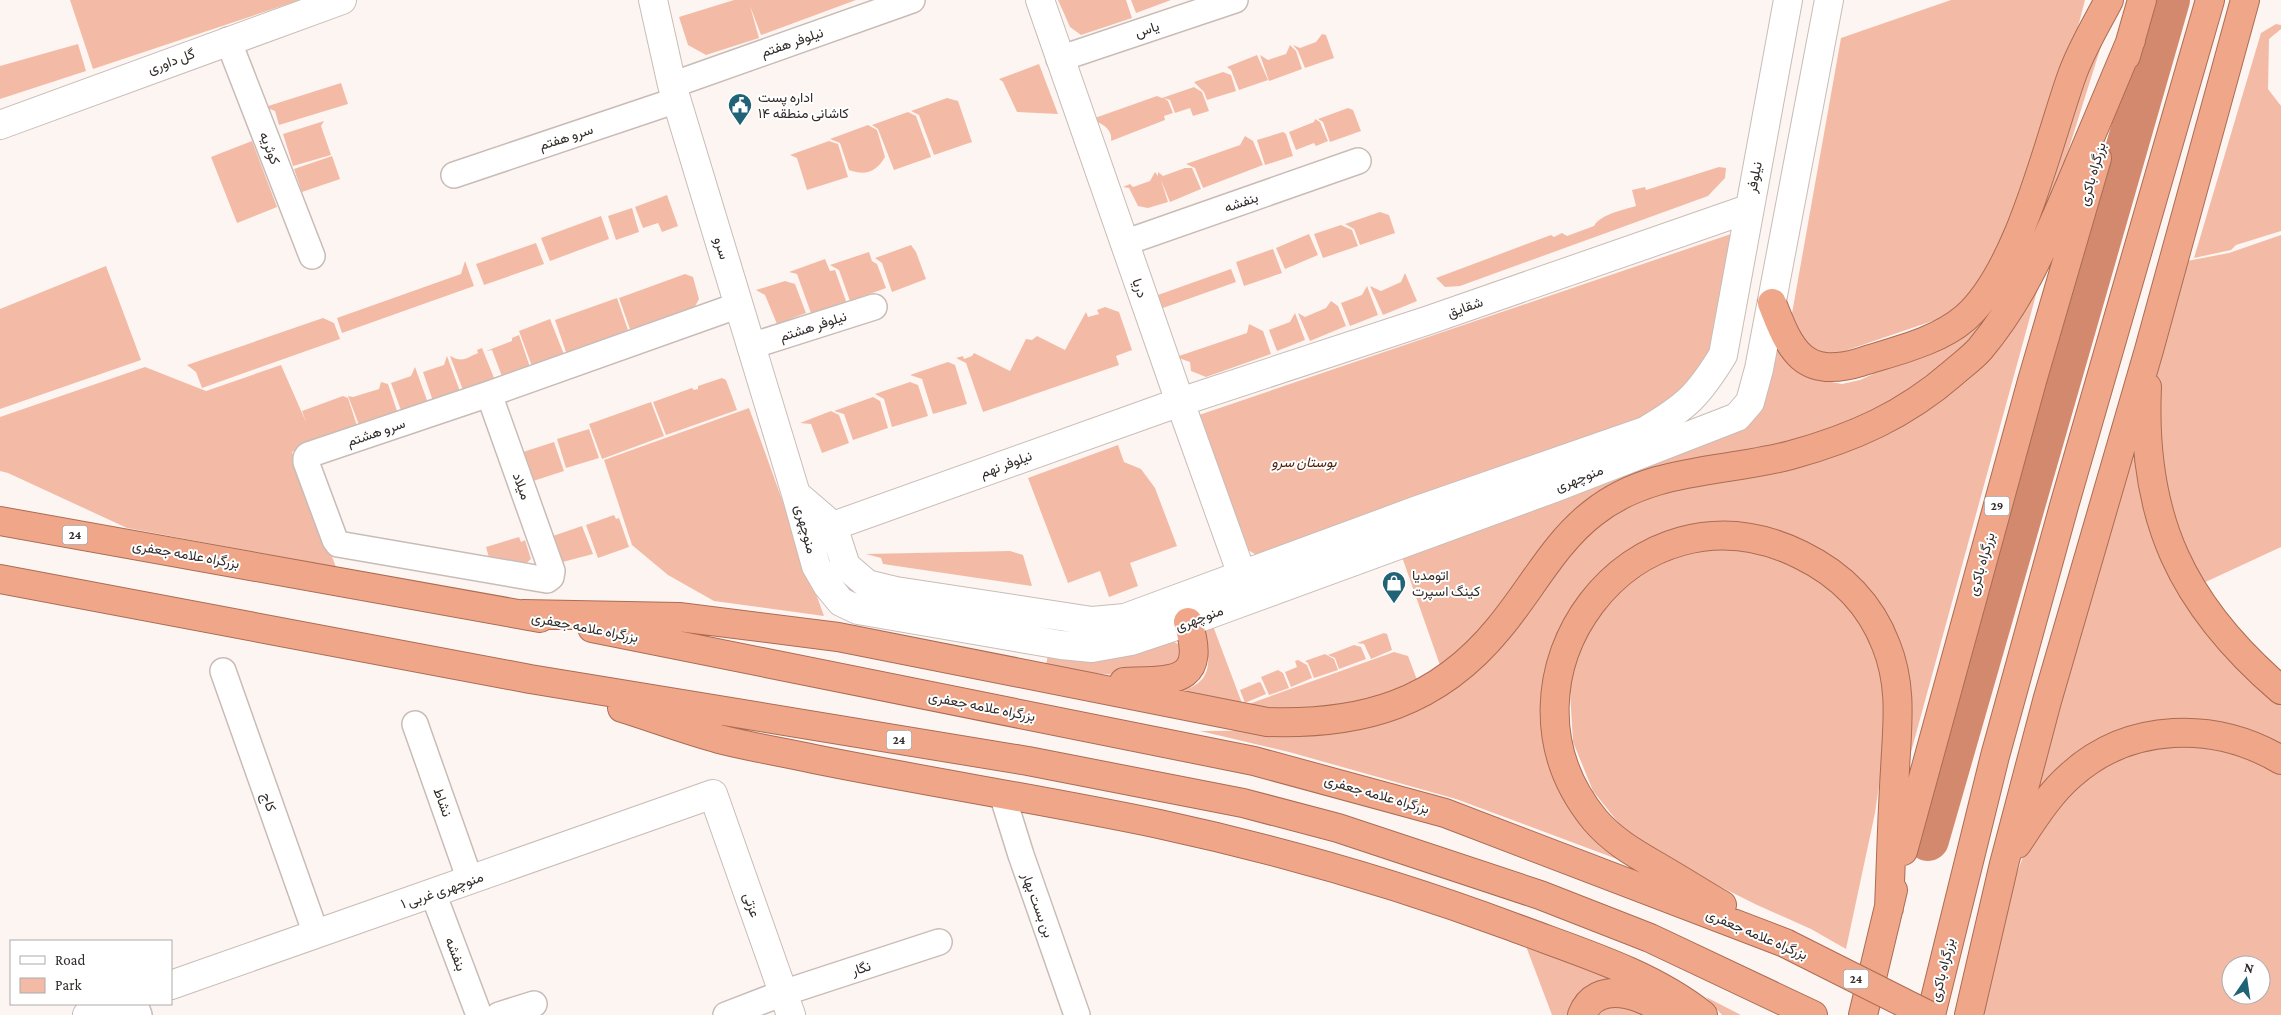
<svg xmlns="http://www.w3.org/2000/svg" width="2281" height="1015" font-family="'Crimson Pro',Vazirmatn,serif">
<rect width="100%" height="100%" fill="#fdf5f2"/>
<!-- green -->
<path fill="#f3bba6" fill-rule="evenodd" d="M70,0H300L93,69Z
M734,0H856L761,35L750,6L759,38L706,55L688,45L679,17Z
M1058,0H1126L1132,18L1081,35L1070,27Z
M1131,0H1171L1136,13Z
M1951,0H2085L2077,31L2015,222L1971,302L1947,316L1830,356L1809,350L1791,319L1841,38Z
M2109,21L2057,186L2028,264L1955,360L1847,430L1642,476L1491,625L1442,671L1401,554L1745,424L1775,341L1821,380L1842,384L1860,380L1963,333L2062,131Z
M2276,24L2281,25V29L2269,39L2268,89L2281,106V231L2236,245L2231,250L2194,258L2261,33Z
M1322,34L1326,35L1334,58L1305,68L1298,51L1293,45L1300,48L1316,42Z
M78,44L86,71L0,99V66Z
M1290,45L1296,51L1302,69L1269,81L1260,55L1268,60L1286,54Z
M1257,55L1268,80L1239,90L1231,70L1227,67Z
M1039,64L1058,114L1017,112L1003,82L999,79Z
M1223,72L1231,75L1236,91L1207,100L1204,92L1194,82Z
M341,83L348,104L279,125L275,111L265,107Z
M1194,87L1202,92L1209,111L1193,116L1190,108L1175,113L1170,100L1164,98L1168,101L1173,113L1164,116L1165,120L1111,141C1113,129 1102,124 1092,119L1157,96L1162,98Z
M947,98L958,101L972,142L934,155L919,115L911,111Z
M1348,108L1353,110L1361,131L1330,142L1323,122L1318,119Z
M908,112L916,116L931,157L894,170L878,129L872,125Z
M1315,119L1320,122L1328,141L1316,146L1314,143L1296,150L1289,132L1314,122Z
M324,121L321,126L331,155L293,166L283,134Z
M868,125L877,130L885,157C876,172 866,176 849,170L840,143L830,139Z
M1283,132L1286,134L1293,156L1265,165L1257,140Z
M1245,136L1253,141L1263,165L1203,188L1195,168L1186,164L1240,145Z
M252,141L277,207L237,223L211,157Z
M829,141L838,144L848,177L807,190L797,158L790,155Z
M332,156L340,179L302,192L294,169Z
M1719,167L1726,168L1725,178L1708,196L1460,286L1445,287L1436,278L1551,235L1554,237L1562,233L1567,236L1594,226C1601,214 1623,210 1636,206L1632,190L1645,187L1646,190Z
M1185,168H1192L1201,189L1170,202L1161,180L1168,202L1148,208L1138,206L1129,188L1123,187L1130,184L1133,187L1150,181L1155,172L1158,176V172L1163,176Z
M667,195L678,226L662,232L658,223L643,228L635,207Z
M632,208L639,232L616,240L608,216Z
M1380,212L1389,215L1395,233L1360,245L1354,229L1345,224Z
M601,216L609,239L550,261L541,238Z
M1341,225L1352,230L1358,246L1323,258L1314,234Z
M1309,234L1318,255L1285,269L1276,248Z
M1731,234L1712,354L1670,408L1263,559L1248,550L1199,415Z
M2281,235V547L2199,585L2184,555L2160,471L2154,389L2160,358L2187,261L2229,253Z
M536,243L544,264L484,285L476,264Z
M911,245L916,252L926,279L892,292L882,263L875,258Z
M1273,249L1282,273L1244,286L1236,262Z
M2048,251L1905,774L1908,692L1820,552L1784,535L1757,528L1732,525L1583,596L1556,768L1657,874L1456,799L1289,752L1200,731L1323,730L1418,706L1578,540L1623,505L1920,410Z
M869,252L872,261L877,264L886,288L850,301L839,270L830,265Z
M825,259L830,271L835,270L847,304L812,316L797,274L789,272Z
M465,261L474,286L342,333L337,318L461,274Z
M106,266L141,360L0,409V309Z
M1231,269L1236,282L1160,309L1155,296Z
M1405,273L1417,301L1383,315L1370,286L1381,291L1401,282Z
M685,274L693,277L699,299L693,310L631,332L619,298Z
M785,281L795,284L806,313L777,324L765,295L756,290Z
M1367,286L1378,315L1350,326L1341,303L1362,295Z
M617,298L629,333L567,355L555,320Z
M1331,301L1338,306L1346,326L1310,341L1298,313L1305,317L1326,308Z
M1105,307L1119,312L1132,350L1116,356L1119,365L983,412L966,363L956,358L963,356L964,359L972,356L974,353L1010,371L1026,339L1032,340L1037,336L1065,350L1086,312L1088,317L1099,314L1097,310Z
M1295,313L1305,340L1277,351L1269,330L1290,322Z
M323,318L334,323L340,339L202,388L196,372L187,365Z
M550,319L565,357L533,369L519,331Z
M1249,324L1263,331L1271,354L1206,377L1191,371L1190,362L1176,357L1247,333Z
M519,335L531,370L503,379L492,350L486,351L512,341V338Z
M482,348L494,378L463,390L450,356C463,363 466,358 478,353L477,350Z
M447,356L461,394L434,404L423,372L444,365Z
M948,362L955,365L967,404L933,414L922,379L910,375Z
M281,365L306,422L302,411L343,396L348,398L359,432L313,443L292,452L336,567L127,528L8,473L0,471V417L145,367L206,391Z
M415,367L428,403L402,413L391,383L411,376Z
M722,378L726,380L737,410L666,435L653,402L692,388L694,390L698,389V386Z
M381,382L388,384L399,417L361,430L348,396L353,397L379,389Z
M910,382L918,385L928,416L892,427L884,399L875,394Z
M873,397L880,401L888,428L853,440L844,414L834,411Z
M651,402L664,436L602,459L589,424Z
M749,408L824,616L714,601L668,575L632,545L604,460Z
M2139,410L2137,451L2253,680L2281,704V749L2171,724L2030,808Z
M831,411L839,415L849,443L822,453L811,424L800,423Z
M589,429L599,458L566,468L557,439Z
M554,442L564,471L530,482L520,453Z
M1118,445L1124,462L1141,469L1155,488L1177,546L1130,563L1138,586L1109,597L1100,571L1068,583L1028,478Z
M614,515L616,519L619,518L629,547L598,558L586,525Z
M582,526L593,554L555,564L550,537Z
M519,537L521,542L525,540L531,559L521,568L490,561L486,547Z
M1696,550H1760L1811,571L1849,608L1881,655L1889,717L1875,813L1846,949L1811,929L1757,905L1689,871L1629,836L1593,791L1573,742L1569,675L1594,616L1635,571Z
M1010,551L1023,555L1032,586L883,564L881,558L866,554Z
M1213,626L1243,706L1394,652L1408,656L1419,685C1338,735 1238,708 1152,690C1161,690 1174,692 1183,690C1215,682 1211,654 1201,630Z
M1384,633L1387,634L1392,650L1371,659L1364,644L1357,643Z
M1170,640L1178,644L1182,651L1175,669L1119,675L1045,670L1049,650Z
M1354,645L1361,647L1366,659L1339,669L1335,658L1328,655Z
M1325,654L1334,659L1338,670L1314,678L1308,663L1305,661Z
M1298,660L1307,665L1312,678L1291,687L1285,672L1297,667L1295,661Z
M1278,670L1283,673L1289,688L1269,695L1261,677Z
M1259,682L1261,683L1266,694L1245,703L1240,690Z
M2198,742L2281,770V1015H1986L1982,1013L2012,886L2029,841L2052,806L2117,752ZM2231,965H2261V995H2231Z
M1524,941L1593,967L1676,1011L1573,1003L1567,1015H1552Z
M1706,997L1741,1015H1722Z
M1620,1002L1658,1015H1599L1607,1007Z"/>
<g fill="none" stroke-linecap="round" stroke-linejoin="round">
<!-- river -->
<path stroke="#d2896d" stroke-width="42" d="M1928,840L2169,0"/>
<!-- minor casing -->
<g stroke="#c9bcb7" stroke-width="28">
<path id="minor" d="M228,40L312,256
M1059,59L1235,0
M672,85L912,0
M454,175L677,100
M1124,243L1358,161
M751,346L874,307
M489,394L552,571L551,577L547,580L338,544L335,540L306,462V458L308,455L489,394L739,305
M223,671L316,934
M415,724L470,880
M1002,794L1021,855L1077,1015
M433,893L479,1015
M135,1004L139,1015
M499,1015L534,1004
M726,1015L783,993L939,942"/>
</g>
<!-- tertiary casing -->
<g stroke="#c9bcb7" stroke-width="30">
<path id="tertiary" d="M653,0L672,85L796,494L816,566L827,585L841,602L858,610L1061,645L1092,648L1131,641L1188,622L1554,488L1737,417L1750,402L1759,369L1829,0
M1040,0L1180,402L1242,575
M0,125L342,0
M796,494L833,526L846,566L867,584L896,591L1092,621L1125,618L1415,511L1645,431C1686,407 1698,396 1723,355L1788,0
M833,526L1180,402L1429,320L1748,209
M171,985L713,794L791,1015
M87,1015L119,1004"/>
</g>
<!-- trunk casing -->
<g stroke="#ab6c54" stroke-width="30">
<path id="trunk" d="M2126,56L2142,0
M1772,303C1790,350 1803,380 1861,362C1895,351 1937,342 1965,318C2019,271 2047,146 2071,78C2080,51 2096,25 2109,0
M2147,387C2141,518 2182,605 2281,690
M0,521L540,618
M0,579L530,679L1028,761L1243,803L1338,828L1540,895L1650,938L1813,1015
M523,614L679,617L838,637L1267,722C1362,725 1437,704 1499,628C1531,590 1554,543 1593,513C1651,467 1724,473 1791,455C1853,438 1905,415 1953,373C1962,365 1972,358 1980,349C2023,298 2045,243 2071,183C2091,135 2111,88 2131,40
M592,628L1254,761L1445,813L1785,943
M1124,682C1172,680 1208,685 1188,622
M622,708C654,718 686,730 719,739C750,747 782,752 814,759C928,782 1044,800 1159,824C1279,850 1398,884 1513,927C1576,951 1649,972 1703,1015
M2017,844C2033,820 2049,794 2071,775C2130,722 2215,721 2281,760
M1903,851L2032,381L2097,158
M1722,905C1701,893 1681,880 1660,868C1636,854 1614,842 1595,820C1479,679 1633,471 1801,555C1840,574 1870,603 1886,645C1903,687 1897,727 1895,770C1892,816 1891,862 1889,908
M1582,1015C1596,978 1644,995 1666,1013
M1863,1015L1893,890
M1931,1015L1995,756L2064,506L2210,0
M1969,1015L2004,864L2047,701L2149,350L2245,0"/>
</g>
<!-- minor -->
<use href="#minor" stroke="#fff" stroke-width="25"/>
<!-- tertiary -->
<use href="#tertiary" stroke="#fff" stroke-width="28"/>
<!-- trunk -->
<use href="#trunk" stroke="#f0a688" stroke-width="28"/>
<!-- trunk-bridge casing -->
<g stroke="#ab6c54" stroke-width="30" stroke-linecap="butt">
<path id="trunk-bridge" d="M1785,943L1928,1015"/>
</g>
<!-- trunk-bridge -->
<use href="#trunk-bridge" stroke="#f0a688" stroke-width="28"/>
</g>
<!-- icons -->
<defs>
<g id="civic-pin" transform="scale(1.25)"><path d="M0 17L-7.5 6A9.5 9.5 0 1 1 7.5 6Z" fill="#206276" stroke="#fff"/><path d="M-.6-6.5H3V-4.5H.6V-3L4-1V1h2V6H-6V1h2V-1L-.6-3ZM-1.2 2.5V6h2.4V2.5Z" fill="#fff"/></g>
<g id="shop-pin" transform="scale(1.25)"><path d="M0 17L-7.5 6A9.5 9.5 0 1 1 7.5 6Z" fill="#206276" stroke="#fff"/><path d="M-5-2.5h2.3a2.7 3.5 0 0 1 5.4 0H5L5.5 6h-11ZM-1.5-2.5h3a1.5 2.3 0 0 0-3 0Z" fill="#fff"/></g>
</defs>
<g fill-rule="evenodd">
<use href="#civic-pin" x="740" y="105"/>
<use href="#shop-pin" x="1394" y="583"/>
</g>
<g text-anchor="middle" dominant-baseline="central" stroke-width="4" stroke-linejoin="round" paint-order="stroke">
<!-- shield labels -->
<g fill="#fff" stroke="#6f6b6a" stroke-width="1">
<rect x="1984.5" y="496.5" width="25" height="19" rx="4"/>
<rect x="62.5" y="525.5" width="25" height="19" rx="4"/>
<rect x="886.5" y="730.5" width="25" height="19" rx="4"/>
<rect x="1843.5" y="969.5" width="25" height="19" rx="4"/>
</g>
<g font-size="12" font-weight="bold" fill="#312c2a">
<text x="1997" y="506">29</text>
<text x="75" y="535">24</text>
<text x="899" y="740">24</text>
<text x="1856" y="979">24</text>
</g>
<!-- street labels -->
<g font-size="14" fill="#312c2a" stroke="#fff">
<text transform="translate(1147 29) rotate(-18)">یاس</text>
<text transform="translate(792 42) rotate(-19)">نیلوفر هفتم</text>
<text transform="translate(171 61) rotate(-20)">گل داوری</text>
<text transform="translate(566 137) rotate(-18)">سرو هفتم</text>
<text transform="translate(270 148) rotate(69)">کوثریه</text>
<text transform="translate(2092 174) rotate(-74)">بزرگراه باکری</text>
<text transform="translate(1754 177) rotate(-79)">نیلوفر</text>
<text transform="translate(1241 202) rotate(-19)">بنفشه</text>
<text transform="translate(722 248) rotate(73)">سرو</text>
<text transform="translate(1140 288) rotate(71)">دریا</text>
<text transform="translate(1465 307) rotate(-19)">شقایق</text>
<text transform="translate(813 326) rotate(-18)">نیلوفر هشتم</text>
<text transform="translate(376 432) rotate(-19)">سرو هشتم</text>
<text transform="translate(1006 464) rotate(-20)">نیلوفر نهم</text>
<text transform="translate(1579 478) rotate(-21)">منوچهری</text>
<text transform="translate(522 486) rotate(70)">میلاد</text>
<text transform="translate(806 529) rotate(75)">منوچهری</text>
<text transform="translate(186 554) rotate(10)">بزرگراه علامه جعفری</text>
<text transform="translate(1981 564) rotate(-74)">بزرگراه باکری</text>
<text transform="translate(1199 618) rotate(-20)">منوچهری</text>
<text transform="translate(585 627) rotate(11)">بزرگراه علامه جعفری</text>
<text transform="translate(982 706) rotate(11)">بزرگراه علامه جعفری</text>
<text transform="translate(1377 794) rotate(16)">بزرگراه علامه جعفری</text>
<text transform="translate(269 802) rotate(71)">کاج</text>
<text transform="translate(443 802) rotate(70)">نشاط</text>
<text transform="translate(442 890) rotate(-19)">منوچهری غربی ۱</text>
<text transform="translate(752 905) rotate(71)">عزتی</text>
<text transform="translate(1038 905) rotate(70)">بن بست بهار</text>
<text transform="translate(1757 934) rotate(23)">بزرگراه علامه جعفری</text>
<text transform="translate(456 954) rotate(69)">بنفشه</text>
<text transform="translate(861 968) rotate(-18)">نگار</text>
<text transform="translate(1942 970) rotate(-76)">بزرگراه باکری</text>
</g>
<!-- poi labels -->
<g font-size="14" fill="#312c2a" stroke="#fff" text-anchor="start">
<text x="758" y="97">اداره پست<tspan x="758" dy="16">کاشانی منطقه ۱۴</tspan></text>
<text x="1412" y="575">اتومدیا<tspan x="1412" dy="16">کینگ اسپرت</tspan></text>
</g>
<!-- park labels -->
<g font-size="14" font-style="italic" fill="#51210d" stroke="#fff">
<text x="1304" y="462">بوستان سرو</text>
</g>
</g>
<!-- legend -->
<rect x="10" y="940" width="162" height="65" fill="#ffffff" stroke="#adabaa"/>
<rect x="20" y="956" width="25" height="8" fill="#ffffff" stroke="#adabaa"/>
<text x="55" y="965" font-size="15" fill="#312c2a">Road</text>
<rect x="20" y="978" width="25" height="15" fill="#f3bba6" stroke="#adabaa"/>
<text x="55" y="990" font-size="15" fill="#312c2a">Park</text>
<!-- north arrow -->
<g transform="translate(2246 980) rotate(13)"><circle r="24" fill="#ffffff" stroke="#adabaa"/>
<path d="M0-4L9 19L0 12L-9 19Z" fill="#206276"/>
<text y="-8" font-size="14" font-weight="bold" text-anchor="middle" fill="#312c2a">N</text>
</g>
</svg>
